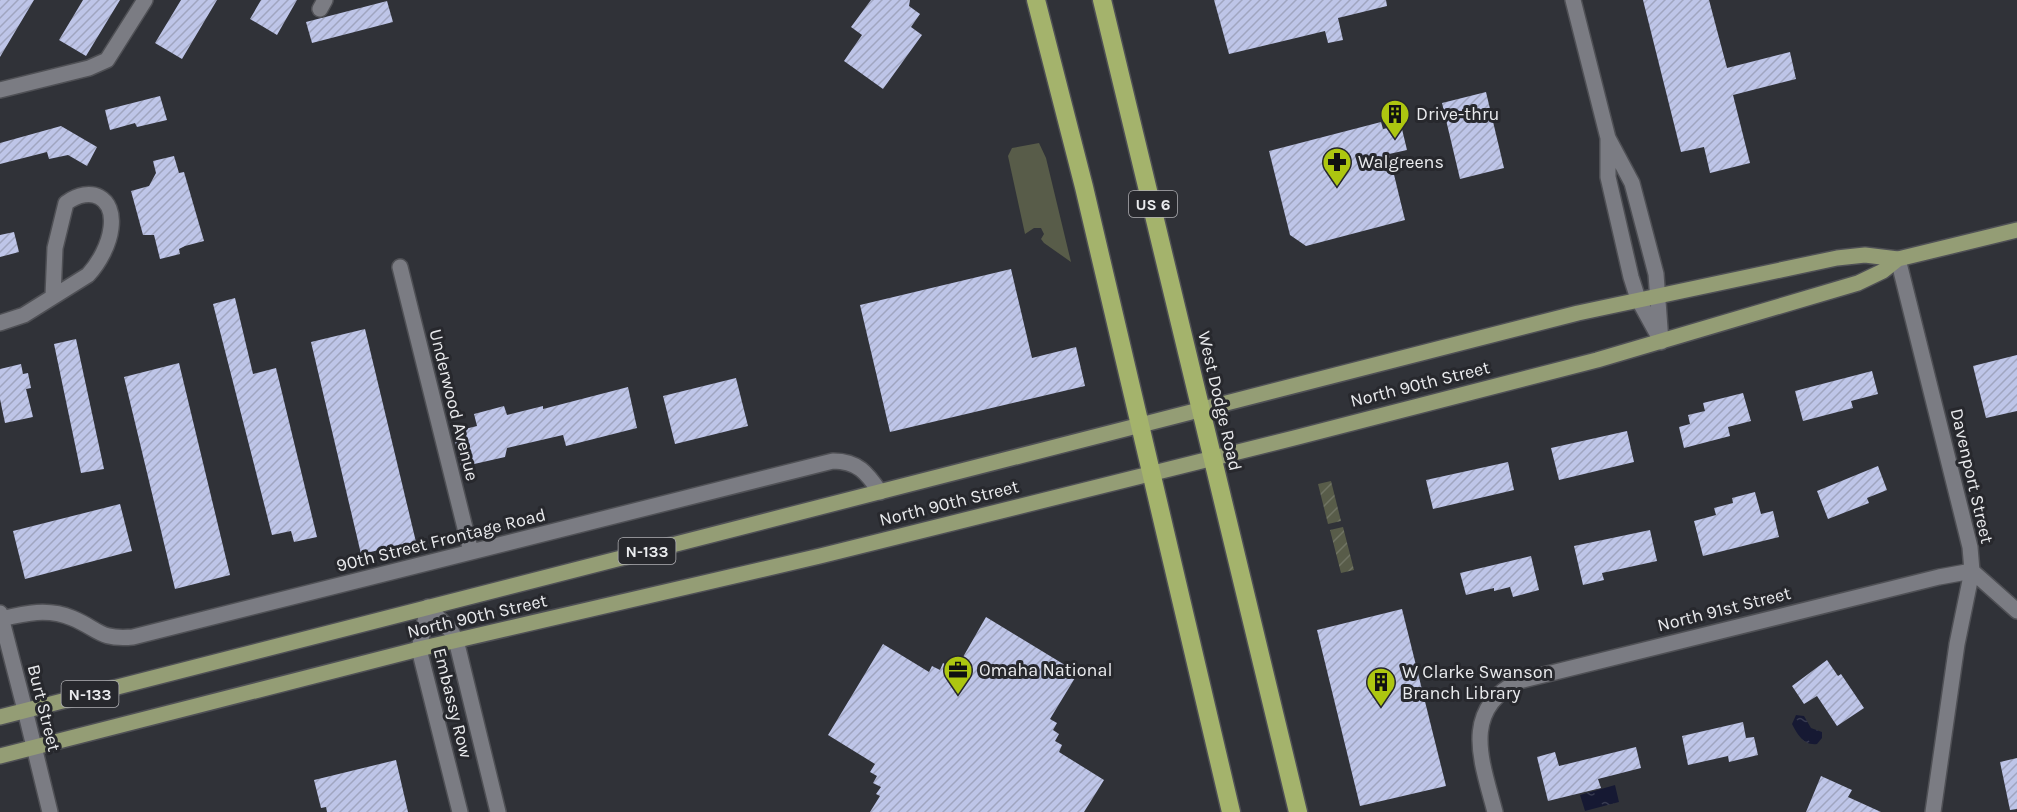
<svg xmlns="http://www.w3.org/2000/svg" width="2017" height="812" font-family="Karla,sans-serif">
<defs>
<pattern id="garden-furrows" width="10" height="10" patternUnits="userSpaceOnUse" patternTransform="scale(1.5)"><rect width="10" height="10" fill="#585c49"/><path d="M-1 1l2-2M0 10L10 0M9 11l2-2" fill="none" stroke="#707464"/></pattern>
<pattern id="water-ripples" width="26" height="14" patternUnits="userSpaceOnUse" patternTransform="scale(1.5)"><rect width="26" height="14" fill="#161933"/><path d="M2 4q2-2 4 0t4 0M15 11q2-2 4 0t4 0" fill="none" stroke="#383b51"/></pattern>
<pattern id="building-hatch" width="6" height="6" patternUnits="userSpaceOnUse" patternTransform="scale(1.5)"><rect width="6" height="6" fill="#bec5e8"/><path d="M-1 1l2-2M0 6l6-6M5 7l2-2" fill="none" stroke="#a0a5c0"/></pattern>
</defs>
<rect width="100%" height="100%" fill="#303238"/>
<!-- grass -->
<path fill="#585c49" d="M1039,143L1046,158L1071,262L1044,243L1041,239L1044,234L1041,228H1034L1025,234L1008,156L1012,148Z"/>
<!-- garden -->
<path fill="url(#garden-furrows)" d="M1331,481L1341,521L1328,524L1318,484Z
M1343,527L1354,570L1341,573L1330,530Z"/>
<!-- water -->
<path fill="url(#water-ripples)" d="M1796,715L1804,716L1811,728L1822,732V738L1817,744C1804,746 1797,734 1792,724Z
M1615,785L1619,802L1585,811L1580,795Z"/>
<!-- building -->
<path fill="url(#building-hatch)" d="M0,0H34L0,57Z
M83,0H120L86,56L59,40Z
M181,0H217L182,59L155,43Z
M261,0H297L277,35L250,19Z
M871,0H910L909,6L920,14L911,27L922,35L883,89L844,61L862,35L851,27Z
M1214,0H1386L1387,6L1338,18L1343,40L1328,43L1325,31L1229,54Z
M1643,0H1709L1727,68L1790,52L1796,79L1733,95L1750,163L1710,173L1704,147L1681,152Z
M387,1L393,22L312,43L306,22Z
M1486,92L1504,168L1460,179L1442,103Z
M160,96L167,120L137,127L135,123L110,130L105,110Z
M1381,122L1383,129L1401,125L1407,150L1389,154L1405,220L1306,246L1290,235L1269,151Z
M61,126L97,147L87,166L68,155L49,159L47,152L0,164V143Z
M174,156L179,173L184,172L204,241L185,246L179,249L180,254L160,259L154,235H143L131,191L149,186L156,173L153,161Z
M14,232L19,252L0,257V235Z
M1011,269L1032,358L1076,347L1085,386L890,432L860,305Z
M235,298L253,374L276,368L317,537L294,542L291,531L272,535L213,304Z
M365,329L416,542L361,554L311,342Z
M76,339L104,469L81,473L54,344Z
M2017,355V411L1986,418L1973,366Z
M179,363L230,575L175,589L124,377Z
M21,364L23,374L28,373L31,388L26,389L33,417L5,423L0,399V369Z
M1872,371L1878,394L1851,401L1853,408L1803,421L1795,391Z
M736,378L748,426L675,444L663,396Z
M628,387L637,428L566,446L563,435L507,448L505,457L461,467L453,432L477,426L474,414L504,406L507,415L543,406V409Z
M1743,393L1751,421L1728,427L1730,436L1684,448L1679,427L1690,424L1688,415L1705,411L1703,403Z
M1627,431L1634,462L1559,480L1551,448Z
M1508,462L1514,490L1433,509L1426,480Z
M1878,466L1887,490L1867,498L1869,503L1828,519L1817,491Z
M1755,492L1761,514L1773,511L1779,537L1703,556L1694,521L1716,515L1714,508L1733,503L1732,498Z
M120,504L132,551L25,579L13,531Z
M1650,530L1657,561L1602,573L1604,580L1583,585L1574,546Z
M1531,556L1539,590L1513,597L1510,587L1494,591V588L1466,595L1460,573Z
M1402,609L1446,786L1360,806L1317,630Z
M986,617L1078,673L1050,719L1057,723L1053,730L1059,734L1055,741L1062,745L1059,752L1104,780L1084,812H870L880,796L876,794L881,787L873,783L877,776L870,772L875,764L828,735L883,644L929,672L932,666L940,670L943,663L950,667L954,660L959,664Z
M1827,660L1838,676L1841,674L1864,708L1837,726L1817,696L1804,704L1792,686Z
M1743,722L1746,738L1754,737L1758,755L1729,762L1728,756L1688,765L1682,736Z
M1636,747L1641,768L1598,779L1601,788L1548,801L1537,757L1555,752L1559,766Z
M2017,758V809L2010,810L2000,762Z
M396,760L408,812H327L326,807L321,808L314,780Z
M1821,776L1852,790L1848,797L1881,812H1806Z"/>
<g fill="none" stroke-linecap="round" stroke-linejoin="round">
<!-- street casing -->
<g stroke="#4f5055" stroke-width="18">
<path id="street" d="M320,9L325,0
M0,90L89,68L107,60L145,0
M1898,259L1970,547L1972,571L1957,644L1933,812
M400,267L471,552
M0,323L24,315L88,275C99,263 109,245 111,228C115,197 91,185 66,203L55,248L53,296
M428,607L451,631L456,640L498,812
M428,607L419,649L460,812
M0,613L25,710
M1,619C26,613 48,608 72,618C99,629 99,640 133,637L833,461C858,461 867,473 880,492
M1495,812C1482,762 1460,710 1519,681L1939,577L1972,571L2017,611"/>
</g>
<!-- secondary casing -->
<g stroke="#4f5055" stroke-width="18">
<path id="secondary" d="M1573,0L1608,138L1632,183L1656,274L1661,342
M1608,138V177L1631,277L1638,299L1660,339
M25,710L50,812"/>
</g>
<!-- primary casing -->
<g stroke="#4f5055" stroke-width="18">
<path id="primary" d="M0,717L1578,313L1837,258L1865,255L1898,259L2017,230
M0,756L419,649L820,556L1294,438L1597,360L1858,283L1883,271L1898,259"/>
</g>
<!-- highway casing -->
<g stroke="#4f5055" stroke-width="21">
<path id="highway" d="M1036,0L1084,187L1231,812
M1102,0L1298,812"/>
</g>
<!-- street -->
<use href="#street" stroke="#7b7c83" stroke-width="15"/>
<!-- secondary -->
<use href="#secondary" stroke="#7b7c83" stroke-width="15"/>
<!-- primary -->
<use href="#primary" stroke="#949d75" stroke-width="15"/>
<!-- highway -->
<use href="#highway" stroke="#a4b36c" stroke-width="18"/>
</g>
<!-- icons -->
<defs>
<g id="building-pin" transform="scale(1.5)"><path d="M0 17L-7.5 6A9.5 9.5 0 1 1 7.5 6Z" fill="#adc610" stroke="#27282d"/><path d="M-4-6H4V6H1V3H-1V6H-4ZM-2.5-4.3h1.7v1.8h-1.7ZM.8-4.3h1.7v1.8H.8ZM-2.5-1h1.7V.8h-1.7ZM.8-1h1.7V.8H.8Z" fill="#111"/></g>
<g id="pharmacy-pin" transform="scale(1.5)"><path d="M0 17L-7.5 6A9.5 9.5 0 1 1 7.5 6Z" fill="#adc610" stroke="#27282d"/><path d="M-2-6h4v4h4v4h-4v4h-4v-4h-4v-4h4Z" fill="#111"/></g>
<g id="office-pin" transform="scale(1.5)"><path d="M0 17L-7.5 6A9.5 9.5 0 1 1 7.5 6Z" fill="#adc610" stroke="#27282d"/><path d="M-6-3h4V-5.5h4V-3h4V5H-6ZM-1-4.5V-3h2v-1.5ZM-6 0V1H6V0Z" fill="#111"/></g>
</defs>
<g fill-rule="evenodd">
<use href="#building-pin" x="1395" y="114"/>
<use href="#pharmacy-pin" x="1337" y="162"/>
<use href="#office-pin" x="958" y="670"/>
<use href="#building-pin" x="1381" y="682"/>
</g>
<g text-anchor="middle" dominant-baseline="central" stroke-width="6" stroke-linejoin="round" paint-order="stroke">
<!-- shield labels -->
<g fill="#27282d" stroke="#b0b0b4" stroke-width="1.5">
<rect x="1129" y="191" width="48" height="26" rx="4.5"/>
<rect x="618.5" y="538" width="57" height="26" rx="4.5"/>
<rect x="61.5" y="681" width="57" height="26" rx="4.5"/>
</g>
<g font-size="16" font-weight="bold" fill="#eaebee">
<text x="1153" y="204">US 6</text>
<text x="647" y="551">N-133</text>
<text x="90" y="694">N-133</text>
</g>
<!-- poi labels -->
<g font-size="18" fill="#eaebee" stroke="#27282d" text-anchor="start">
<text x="1416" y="114">Drive-thru</text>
<text x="1358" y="162">Walgreens</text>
<text x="979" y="670">Omaha National</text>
<text x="1402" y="672">W Clarke Swanson<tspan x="1402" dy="21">Branch Library</tspan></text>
</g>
<!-- street labels -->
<g font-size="18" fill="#eaebee" stroke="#27282d">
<text transform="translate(1420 384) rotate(-14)">North 90th Street</text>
<text transform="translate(1220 401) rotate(77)">West Dodge Road</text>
<text transform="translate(454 405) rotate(76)">Underwood Avenue</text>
<text transform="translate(1972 476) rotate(77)">Davenport Street</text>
<text transform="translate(949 503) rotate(-14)">North 90th Street</text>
<text transform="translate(441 540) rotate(-14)">90th Street Frontage Road</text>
<text transform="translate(1724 609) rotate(-14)">North 91st Street</text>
<text transform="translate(477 616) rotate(-13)">North 90th Street</text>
<text transform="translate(453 703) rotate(76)">Embassy Row</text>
<text transform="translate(44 708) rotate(76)">Burt Street</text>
</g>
</g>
</svg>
